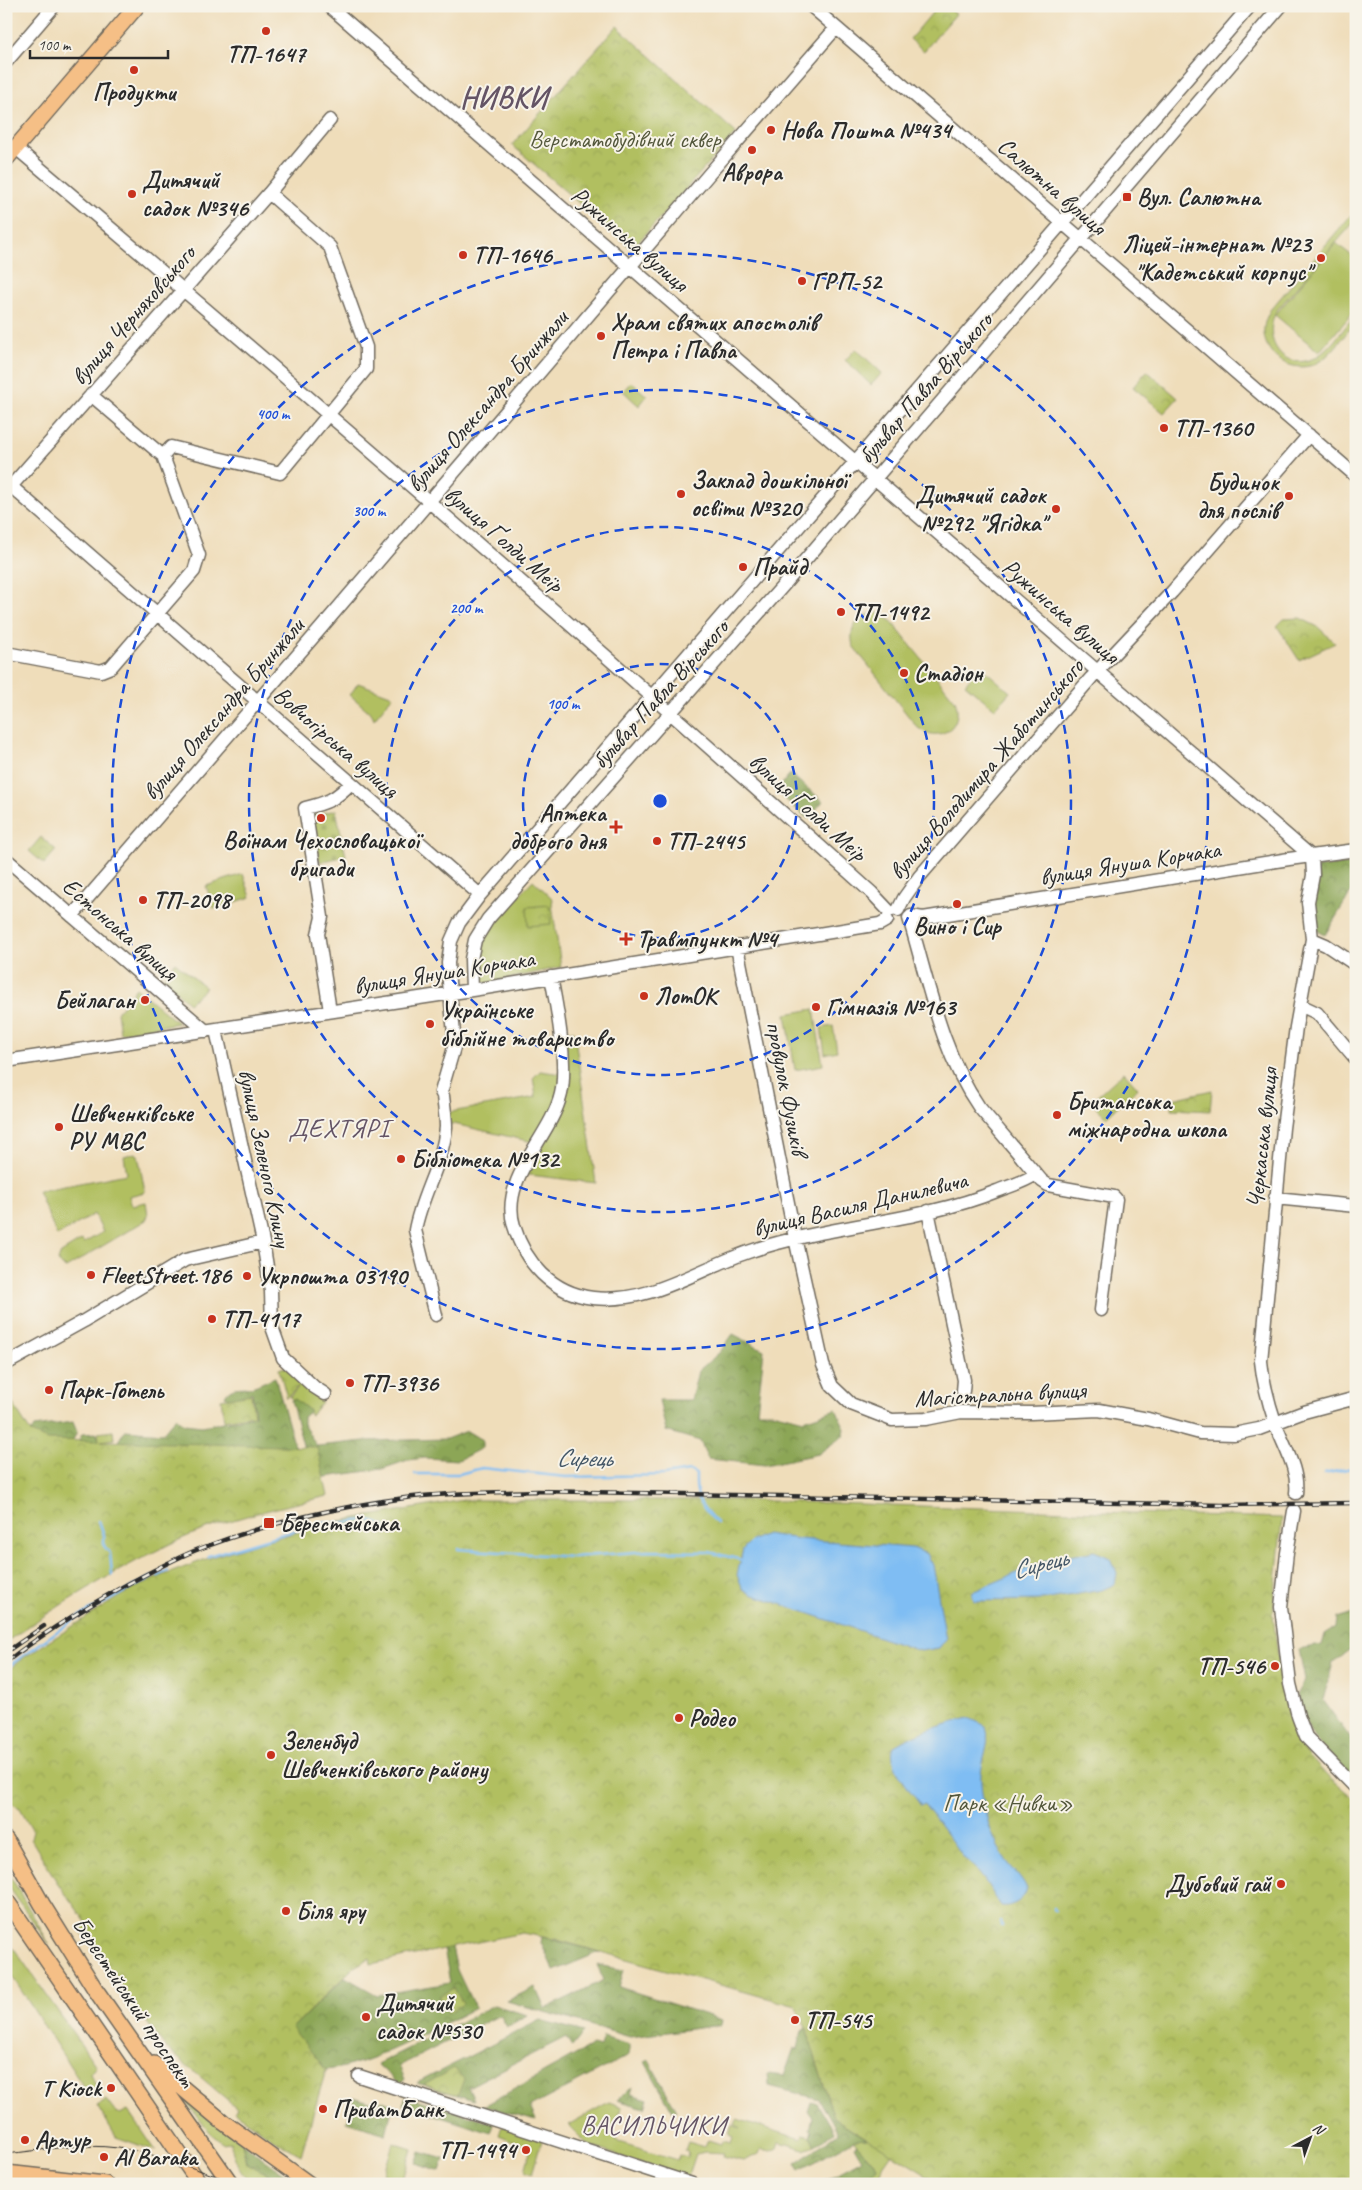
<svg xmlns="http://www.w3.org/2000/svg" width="1362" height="2190" font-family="Caveat,sans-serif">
<defs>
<pattern id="forest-crowns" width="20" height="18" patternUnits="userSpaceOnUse" patternTransform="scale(1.25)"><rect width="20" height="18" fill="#8ca657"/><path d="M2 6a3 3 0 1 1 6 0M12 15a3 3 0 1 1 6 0" fill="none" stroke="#738748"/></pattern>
<pattern id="cemetery-stones" width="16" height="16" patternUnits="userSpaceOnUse" patternTransform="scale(1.25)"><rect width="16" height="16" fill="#b1bf61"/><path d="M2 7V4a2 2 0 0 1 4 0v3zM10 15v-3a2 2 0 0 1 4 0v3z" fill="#98a454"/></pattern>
<pattern id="park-crowns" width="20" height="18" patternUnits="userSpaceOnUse" patternTransform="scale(1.25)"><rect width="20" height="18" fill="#b1bf61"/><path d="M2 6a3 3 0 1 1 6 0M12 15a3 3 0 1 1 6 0" fill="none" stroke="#98a454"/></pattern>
</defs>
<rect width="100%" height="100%" fill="#f7f3e8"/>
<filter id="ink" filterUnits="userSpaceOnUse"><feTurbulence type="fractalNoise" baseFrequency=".02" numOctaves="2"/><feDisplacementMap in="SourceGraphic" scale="10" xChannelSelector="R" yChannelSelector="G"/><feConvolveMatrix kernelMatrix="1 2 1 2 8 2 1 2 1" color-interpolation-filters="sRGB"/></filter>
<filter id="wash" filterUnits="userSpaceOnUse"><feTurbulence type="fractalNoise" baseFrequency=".0096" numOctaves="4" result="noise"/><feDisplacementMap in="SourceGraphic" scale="20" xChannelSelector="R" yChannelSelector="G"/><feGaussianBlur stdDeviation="1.12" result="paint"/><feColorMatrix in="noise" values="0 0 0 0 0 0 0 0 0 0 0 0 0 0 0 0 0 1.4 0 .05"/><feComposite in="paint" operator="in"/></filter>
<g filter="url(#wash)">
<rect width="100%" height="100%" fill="#efddba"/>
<!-- green -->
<path fill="#b1bf61" stroke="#6e7546" d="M1356,213V220L1277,310C1260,340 1285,374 1316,357C1332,348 1344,327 1356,314V321C1344,335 1332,356 1315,364C1293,374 1265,357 1264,333C1263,324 1267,317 1270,310L1351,215Z
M1336,243L1356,259V309L1319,352L1275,315Z
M856,349L882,373L871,385L845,360Z
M631,382L647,396L639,406L623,391Z
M878,613L890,620L955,700C965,727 939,745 917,727L853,646C848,627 859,614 878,613Z
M980,666L1010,692L995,709L965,684Z
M358,683L393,696L374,719L372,714L350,695Z
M243,874L251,897L214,909L206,886Z
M533,880L553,899L552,904L561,967L485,984L475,974L478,945L491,926Z
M175,962L206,988L189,1003L162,979Z
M136,988L178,1023L120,1033L117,1012Z
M814,1009L823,1065L795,1070L786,1014Z
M833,1026L837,1051L825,1054L821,1028Z
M574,1031L596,1183L521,1174L537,1143L454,1124H445V1113L536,1097L533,1078L540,1071L562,1074L559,1033Z
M1124,1072L1138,1088L1106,1117L1091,1102Z
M135,1153L138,1155L145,1192L129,1196L132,1205L146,1202L148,1215L146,1220L66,1268L61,1266L58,1261L61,1253L82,1240L84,1243L103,1232L94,1214L57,1236L38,1191L127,1174L124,1156Z
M301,1384L322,1402L311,1415L290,1397Z
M6,1868L49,1944L6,1883Z
M6,1937L96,2066L90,2074L100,2091L90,2097L6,1967Z
M182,2096L242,2143L246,2162L284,2184C243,2184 241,2179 230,2142L222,2143L209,2132Z
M106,2100L115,2112L120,2114L128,2110L156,2151L116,2137L97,2105Z
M609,2102L622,2107L609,2135L616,2138L615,2141L678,2160L680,2155L687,2157L688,2151L685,2150L688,2142L705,2147L708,2140L721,2144L723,2141L731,2143L733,2137L729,2135L732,2125L740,2129L735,2125L737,2119L801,2139L803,2135L810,2137L815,2145L805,2149L779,2142L777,2148L771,2151L761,2149L759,2154L743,2161L723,2156L724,2153L705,2152L695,2154L687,2178L589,2146L568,2125Z
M834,2118L892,2153L885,2163L876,2184H867L877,2167Z
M502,2126L542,2139L532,2174L525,2171L531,2148L499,2135Z
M393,2143L412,2149L402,2183L383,2177Z"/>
<!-- forest -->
<path fill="url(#forest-crowns)" stroke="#5c6841" d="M790,774L823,801L808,819L776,791Z
M1346,864L1356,867V884L1325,935L1318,931L1312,903L1317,868Z
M733,1334L764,1350L757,1412H772L804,1420L836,1409L845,1429L843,1436L818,1454L765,1465L708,1459L700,1441L666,1431L659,1400H691L698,1371L720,1352Z
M275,1377L297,1454L20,1456L28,1438L34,1427L73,1422L77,1432L71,1444L74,1451L82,1434L96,1433L102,1445L115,1446L125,1430L163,1433L176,1417L184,1424L202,1426L255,1416L252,1392L246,1396L229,1399L225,1396C230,1385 241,1388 251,1387C259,1385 267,1380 275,1377Z
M295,1399L310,1411L303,1417V1424L317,1446L364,1441L446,1439L467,1431L482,1440V1448L459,1460L425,1458L408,1460L382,1469L312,1479L291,1400Z
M1356,1612V1646L1333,1663L1323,1700L1356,1746V1783L1315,1740L1304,1720L1297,1695L1305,1681L1299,1649L1322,1645L1325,1634L1336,1627L1337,1618Z
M542,1937L600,1952L554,1971L541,1943Z
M452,1947L457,1970L475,2008C434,2028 371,2066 326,2070L291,2029L345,1977L377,1995L450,1983L444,1948Z
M597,1965L624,1970L619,1987L722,2020L721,2025L630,2037L507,2001L535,1987L545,2009L604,1980Z
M494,2005L527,2015L507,2027L500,2015L399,2066L405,2079L400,2085L377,2064Z
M540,2020L584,2032L572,2047L566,2037L468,2087L474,2100L417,2083Z
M806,2027L834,2118L867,2139L854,2140L799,2170L796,2163L838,2133L819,2099L769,2086L768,2074L784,2076L794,2048L798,2049L802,2030Z
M603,2037L629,2045V2055L530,2107L536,2120L484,2106L593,2045L600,2047Z
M648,2059L677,2111L673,2112L645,2062Z
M632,2087L630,2094L648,2099L645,2108L617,2100Z
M406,2096L494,2123L491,2133L403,2105Z
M354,2097L378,2105L380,2100L393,2105L386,2134L347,2122Z
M811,2101L817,2103L834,2132L815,2145L810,2137L812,2130L810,2129L813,2116L808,2112Z
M242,2143L298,2184H284L246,2162Z
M857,2144L877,2167L867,2184H818L862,2160L854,2146Z
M420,2152L444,2159L440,2171L416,2163Z"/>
<!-- cemetery -->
<path fill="url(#cemetery-stones)" stroke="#6e7546" d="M336,810L346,856L320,862L309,816Z"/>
<!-- park -->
<path fill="url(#park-crowns)" stroke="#6e7546" d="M938,6H946L956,14L924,51L910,39Z
M617,26L736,133L632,249L512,145Z
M1147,371L1178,398L1164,413L1133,387Z
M1300,618L1318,627L1335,643L1299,660L1277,626L1284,619Z
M41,837L56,850L44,864L29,851Z
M549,905L551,924L528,926L527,907Z
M1212,1090L1210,1111L1172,1109L1173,1099Z
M285,1367L301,1383L287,1398L279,1369Z
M6,1393L31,1433L47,1440L99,1441L98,1433L113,1431L114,1439L101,1441L317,1447L328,1496C276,1508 221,1520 172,1543C114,1571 58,1605 6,1642Z
M251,1394L254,1415L224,1420L221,1399Z
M464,1500H741L1282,1518L1273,1615L1281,1680L1289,1716L1298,1738L1309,1756L1327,1776L1356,1800V2184H941L834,2118L806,2027L796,2006L554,1939L522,1933L371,1964L370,1958L354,1967L292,2028L326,2070L301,2155L279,2143L235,2112L237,2108L164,2046L81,1931L88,1925L57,1882L31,1839L33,1831L20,1808L6,1801V1672L20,1660L120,1596L151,1580L209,1558L253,1544L334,1522Z
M454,1988L463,2004L448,2013L439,1996Z
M454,2068L464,2079L458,2095L424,2085Z"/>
<!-- water -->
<path fill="#7fbdf3" stroke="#55748f" d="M766,1534L800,1539L913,1548L927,1554L933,1565L946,1639L939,1648L920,1651L751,1594L743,1589L737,1575L743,1549L751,1541Z
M1094,1551L1111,1558L1117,1573L1115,1584L1102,1590L1043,1600L974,1601L972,1592L1045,1561Z
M969,1718L986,1726C992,1747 979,1762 981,1783C983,1808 990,1836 1004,1857C1011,1869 1022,1876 1027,1889C1025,1899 1012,1908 1001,1906L980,1873L964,1858L924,1804L921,1806C911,1791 886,1763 894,1746C917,1732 943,1725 969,1718Z"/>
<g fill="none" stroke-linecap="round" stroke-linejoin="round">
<!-- stream -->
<path stroke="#7fbdf3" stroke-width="2.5" d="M415,1474H459L482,1468L566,1477L664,1475L690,1471L696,1474C695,1498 700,1506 717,1523
M1324,1474L1356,1467
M99,1521L104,1535V1546L110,1553L112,1575
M458,1549L572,1557L648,1551L709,1552L742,1560
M208,1556L324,1522C349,1528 363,1511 388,1529
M158,1576L168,1571
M6,1668L76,1618L152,1577
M1054,1908L1055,1911
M1001,1922L1002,1926"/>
</g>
</g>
<g filter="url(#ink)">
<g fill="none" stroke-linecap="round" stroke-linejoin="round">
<!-- minor casing -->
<g stroke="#70695d" stroke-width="15">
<path id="minor" d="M329,6L1312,857
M811,6L1356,476
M6,62L54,6
M16,148C305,392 591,640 872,893L889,911
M163,456L171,447L280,473L366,369V347L330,247L269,193
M6,482L480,895
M6,492L269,193L330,120
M6,653L101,671L111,667L194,571L199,555L163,456L91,395
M6,859L206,1031
M898,910L904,898L919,877L1091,678L1172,592L1309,435
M72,916L321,628L710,173L836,28
M911,916L923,918L1289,859L1356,850
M909,918C928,981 941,1052 979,1107L1042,1181L1048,1185L1114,1197L1116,1199L1101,1310
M1312,939L1326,945L1356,965
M737,947L795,1238L823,1365L832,1386L851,1404L892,1420L926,1419L961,1412L1031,1413L1099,1410L1148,1419L1200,1433L1234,1434L1259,1429L1304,1412L1356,1398
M551,977C557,1007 568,1065 561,1094C551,1137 499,1179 514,1226C525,1263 552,1293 593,1298C650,1304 696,1270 748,1252C829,1224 918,1223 997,1191C1010,1186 1025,1182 1036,1174
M472,990L471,959L475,940L488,919L782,587L1281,6
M1300,1005L1317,1013L1356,1059
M330,1011L318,934L322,917L305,808C327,803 336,799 351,783
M216,1030L263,1242L271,1291L272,1327L283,1358L314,1387L325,1394
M6,1061L485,988L880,924L887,920
M1275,1198L1356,1206
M928,1211L964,1380L963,1391
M436,1315L415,1230C421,1195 443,1163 446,1127C446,1117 444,1106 443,1096L441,1092L455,1044L449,982L448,963L451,941L459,923L480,895L582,777L1250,6
M6,1364L84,1321L185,1260L263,1242
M1296,1493C1299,1468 1282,1444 1275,1422C1268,1401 1263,1382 1261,1361L1283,1128L1296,1027L1312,939L1308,902L1313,875L1312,857
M1294,1511L1287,1553L1281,1607L1290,1684L1298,1716L1306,1737L1356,1788
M359,2076L692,2184"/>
</g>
<!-- major casing -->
<g stroke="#70695d" stroke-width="18">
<path id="major" d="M6,159L137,6
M6,1840L42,1904L95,1989L231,2184
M6,1900L200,2184
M154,2064L223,2122L309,2184
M6,2173L105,2184"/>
</g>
<!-- minor -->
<use href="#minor" stroke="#fff" stroke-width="12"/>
<!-- major -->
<use href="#major" stroke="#f5bf86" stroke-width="15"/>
<!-- tram -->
<path stroke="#2b2b2b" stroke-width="1" d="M6,2154C43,2150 81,2143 118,2148C158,2153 201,2172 240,2184"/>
<!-- rail casing -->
<g stroke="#2b2b2b" stroke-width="4.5">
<path id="rail" d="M6,1652L44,1626
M6,1662C43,1633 83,1609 124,1586C149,1573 173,1559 199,1549C265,1524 335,1507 405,1498C449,1492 493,1493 537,1491L1221,1505L1356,1503"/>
</g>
<!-- rail -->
<use href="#rail" stroke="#f7f3e8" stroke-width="2.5" stroke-dasharray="8" stroke-linecap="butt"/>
</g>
</g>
<!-- distance rings -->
<g fill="none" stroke="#1d4ed8" stroke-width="2.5" stroke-dasharray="9 6">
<circle cx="660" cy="801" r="137"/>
<circle cx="660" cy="801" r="274"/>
<circle cx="660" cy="801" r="411"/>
<circle cx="660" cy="801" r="548"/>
</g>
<!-- markers -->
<g fill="#c8321e" stroke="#f7f3e8" stroke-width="2">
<circle cx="266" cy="31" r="5"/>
<circle cx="134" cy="70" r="5"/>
<circle cx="771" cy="130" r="5"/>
<circle cx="752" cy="150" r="5"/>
<circle cx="132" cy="194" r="5"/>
<rect x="1122" y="192" width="10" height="10" rx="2.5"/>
<circle cx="463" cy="255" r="5"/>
<circle cx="1321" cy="258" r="5"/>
<circle cx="802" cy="281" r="5"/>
<circle cx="601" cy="336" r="5"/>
<circle cx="1164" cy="428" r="5"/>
<circle cx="681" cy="494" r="5"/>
<circle cx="1289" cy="496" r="5"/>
<circle cx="1056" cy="509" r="5"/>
<circle cx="743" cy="567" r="5"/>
<circle cx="841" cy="612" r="5"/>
<circle cx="904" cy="673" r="5"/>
<circle cx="321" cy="818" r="5"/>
<path d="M613.5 819.5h5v5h5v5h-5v5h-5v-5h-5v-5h5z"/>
<circle cx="657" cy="841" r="5"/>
<circle cx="143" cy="900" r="5"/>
<circle cx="957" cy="904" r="5"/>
<path d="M623.5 931.5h5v5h5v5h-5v5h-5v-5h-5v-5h5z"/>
<circle cx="644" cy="996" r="5"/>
<circle cx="145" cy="1000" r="5"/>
<circle cx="816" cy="1007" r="5"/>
<circle cx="430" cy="1024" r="5"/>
<circle cx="1057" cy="1115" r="5"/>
<circle cx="59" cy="1127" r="5"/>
<circle cx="401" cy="1159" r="5"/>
<circle cx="91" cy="1275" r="5"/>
<circle cx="247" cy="1276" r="5"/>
<circle cx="212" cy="1319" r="5"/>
<circle cx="350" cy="1383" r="5"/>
<circle cx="49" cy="1390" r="5"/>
<rect x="263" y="1517" width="12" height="12" rx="2.5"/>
<circle cx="1275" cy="1666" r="5"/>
<circle cx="679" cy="1718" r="5"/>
<circle cx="271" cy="1755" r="5"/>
<circle cx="1281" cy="1884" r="5"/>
<circle cx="286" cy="1911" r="5"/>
<circle cx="366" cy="2017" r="5"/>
<circle cx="795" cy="2020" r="5"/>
<circle cx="111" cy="2088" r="5"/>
<circle cx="323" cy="2109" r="5"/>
<circle cx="25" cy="2140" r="5"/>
<circle cx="526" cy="2150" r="5"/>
<circle cx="104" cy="2157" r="5"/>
</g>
<g text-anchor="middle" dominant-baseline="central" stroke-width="4" stroke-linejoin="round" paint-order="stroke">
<!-- poi labels -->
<g font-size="24" font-weight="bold" fill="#2b2b2b" stroke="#f7f3e8" text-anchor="start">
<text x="266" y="54" text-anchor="middle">ТП-1647</text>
<text x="134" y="92" text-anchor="middle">Продукти</text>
<text x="781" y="130">Нова Пошта №434</text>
<text x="752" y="172" text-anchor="middle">Аврора</text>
<text x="142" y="180">Дитячий<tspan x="142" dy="28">садок №346</tspan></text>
<text x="1137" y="197">Вул. Салютна</text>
<text x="1311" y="244" text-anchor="end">Ліцей-інтернат №23<tspan x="1311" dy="28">"Кадетський корпус"</tspan></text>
<text x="473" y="255">ТП-1646</text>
<text x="812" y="281">ГРП-52</text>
<text x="611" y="322">Храм святих апостолів<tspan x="611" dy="28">Петра і Павла</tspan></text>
<text x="1174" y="428">ТП-1360</text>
<text x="691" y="480">Заклад дошкільної<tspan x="691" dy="28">освіти №320</tspan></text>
<text x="1279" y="482" text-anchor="end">Будинок<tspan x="1279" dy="28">для послів</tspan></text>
<text x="1046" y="495" text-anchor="end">Дитячий садок<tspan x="1046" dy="28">№292 "Ягідка"</tspan></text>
<text x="753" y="567">Прайд</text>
<text x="851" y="612">ТП-1492</text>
<text x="914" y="673">Стадіон</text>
<text x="606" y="813" text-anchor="end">Аптека<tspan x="606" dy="28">доброго дня</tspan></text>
<text x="321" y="840" text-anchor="middle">Воїнам Чехословацької<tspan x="321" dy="28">бригади</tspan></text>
<text x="667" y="841">ТП-2445</text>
<text x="153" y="900">ТП-2098</text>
<text x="957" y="926" text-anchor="middle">Вино і Сир</text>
<text x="637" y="939">Травмпункт №4</text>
<text x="654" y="996">ЛотОК</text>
<text x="135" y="1000" text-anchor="end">Бейлаган</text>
<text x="826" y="1007">Гімназія №163</text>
<text x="440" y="1010">Українське<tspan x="440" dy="28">біблійне товариство</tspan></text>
<text x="1067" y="1101">Британська<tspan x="1067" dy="28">міжнародна школа</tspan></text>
<text x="69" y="1113">Шевченківське<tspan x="69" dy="28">РУ МВС</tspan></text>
<text x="411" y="1159">Бібліотека №132</text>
<text x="101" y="1275">FleetStreet.186</text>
<text x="257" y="1276">Укрпошта 03190</text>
<text x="222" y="1319">ТП-4117</text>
<text x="360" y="1383">ТП-3936</text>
<text x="59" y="1390">Парк-Готель</text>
<text x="280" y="1523">Берестейська</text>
<text x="1265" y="1666" text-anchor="end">ТП-546</text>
<text x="689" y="1718">Родео</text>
<text x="281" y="1741">Зеленбуд<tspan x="281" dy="28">Шевченківського району</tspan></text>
<text x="1271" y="1884" text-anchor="end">Дубовий гай</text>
<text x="296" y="1911">Біля яру</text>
<text x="376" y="2003">Дитячий<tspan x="376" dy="28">садок №530</tspan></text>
<text x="805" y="2020">ТП-545</text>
<text x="101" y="2088" text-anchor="end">T Kiock</text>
<text x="333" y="2109">ПриватБанк</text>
<text x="35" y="2140">Артур</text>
<text x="516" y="2150" text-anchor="end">ТП-1494</text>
<text x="114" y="2157">Al Baraka</text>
</g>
<!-- park labels -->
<g font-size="24" fill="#53573b" stroke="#f7f3e8">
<text x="625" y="139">Верстатобудівний сквер</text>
<text x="1008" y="1803">Парк «Нивки»</text>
</g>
<!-- street labels -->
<g font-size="24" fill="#2b2b2b" stroke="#f7f3e8">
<text transform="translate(1052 186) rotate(41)">Салютна вулиця</text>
<text transform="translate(630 239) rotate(41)">Ружинська вулиця</text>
<text transform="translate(133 315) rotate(-49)">вулиця Черняховського</text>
<text transform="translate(925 388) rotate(-49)">бульвар Павла Вірського</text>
<text transform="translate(487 401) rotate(-49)">вулиця Олександра Бринжали</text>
<text transform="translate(504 539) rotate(41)">вулиця Ґолди Меїр</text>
<text transform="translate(1061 611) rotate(41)">Ружинська вулиця</text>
<text transform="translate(660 694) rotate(-48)">бульвар Павла Вірського</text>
<text transform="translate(223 709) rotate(-49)">вулиця Олександра Бринжали</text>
<text transform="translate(336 742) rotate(41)">Вовчогірська вулиця</text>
<text transform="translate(986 769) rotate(-49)">вулиця Володимира Жаботинського</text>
<text transform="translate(808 807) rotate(42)">вулиця Ґолди Меїр</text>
<text transform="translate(1130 863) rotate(-9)">вулиця Януша Корчака</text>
<text transform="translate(120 929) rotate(41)">Естонська вулиця</text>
<text transform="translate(444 972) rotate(-9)">вулиця Януша Корчака</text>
<text transform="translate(787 1088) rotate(79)">провулок Фузиків</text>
<text transform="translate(1262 1138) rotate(-84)">Черкаська вулиця</text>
<text transform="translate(265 1158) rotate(78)">вулиця Зеленого Клину</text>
<text transform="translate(860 1204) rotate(-13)">вулиця Василя Данилевича</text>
<text transform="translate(1000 1394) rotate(-3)">Магістральна вулиця</text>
<text transform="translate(134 2002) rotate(56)">Берестейський проспект</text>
</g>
<!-- water labels -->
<g font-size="25" font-style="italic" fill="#445767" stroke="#f7f3e8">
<text transform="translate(584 1458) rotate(1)">Сирець</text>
<text transform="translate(1040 1564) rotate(-14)">Сирець</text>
</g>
<!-- neighbourhood labels -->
<g font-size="25" letter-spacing="1" fill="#645465" stroke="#f7f3e8">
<text x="654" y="2126">ВАСИЛЬЧИКИ</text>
</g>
<!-- quarter labels -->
<g font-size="26" letter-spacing="1" fill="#645465" stroke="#f7f3e8">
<text x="339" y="1128">ДЕХТЯРІ</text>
</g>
<!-- district labels -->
<g font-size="29" font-weight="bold" letter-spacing="1" fill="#645465" stroke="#f7f3e8">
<text x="504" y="97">НИВКИ</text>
</g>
</g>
<circle cx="660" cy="801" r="8" fill="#1d4ed8" stroke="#f7f3e8" stroke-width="2.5"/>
<g font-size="15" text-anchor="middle" font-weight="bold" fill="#1d4ed8" stroke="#f7f3e8" stroke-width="4" stroke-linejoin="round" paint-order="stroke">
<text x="273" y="419">400 m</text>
<text x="369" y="516">300 m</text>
<text x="466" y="613">200 m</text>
<text x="563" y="709">100 m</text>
</g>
<!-- margin -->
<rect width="1362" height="2190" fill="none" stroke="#f7f3e8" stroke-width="25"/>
<!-- north arrow -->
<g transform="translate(1310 2138) rotate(41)" stroke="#f7f3e8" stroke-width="4" paint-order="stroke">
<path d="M0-4L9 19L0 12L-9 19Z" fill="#2b2b2b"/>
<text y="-8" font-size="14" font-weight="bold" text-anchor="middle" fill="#2b2b2b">N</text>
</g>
<!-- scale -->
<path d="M30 50v8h138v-8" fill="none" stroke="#2b2b2b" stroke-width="2.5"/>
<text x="38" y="50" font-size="15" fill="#2b2b2b" stroke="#f7f3e8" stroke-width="4" paint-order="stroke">100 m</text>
</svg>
